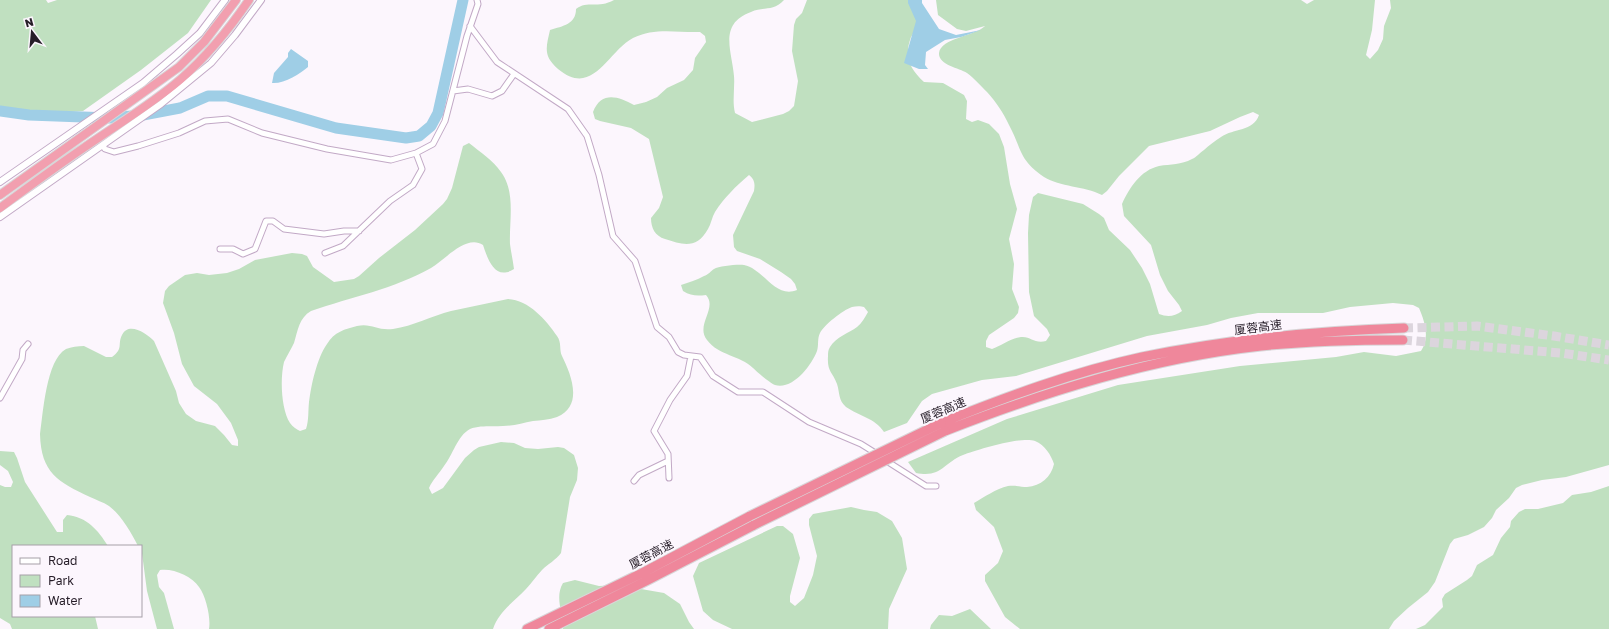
<svg xmlns="http://www.w3.org/2000/svg" width="1609" height="629" font-family="'Golos Text','Noto Sans SC',sans-serif">
<rect width="100%" height="100%" fill="#fcf6fd"/>
<!-- green -->
<path fill="#c0e0c0" d="M0,0H46L48,3L57,0H211L188,33L141,70L83,111L29,115L0,111Z
M614,0H784C773,12 764,6 751,12C718,24 732,51 734,76C735,88 732,101 735,113L752,122L783,114L789,111L794,106L798,81L792,51L794,25L796,19L802,13L807,0H913C914,6 919,20 918,25C917,29 913,33 911,37C904,56 909,68 924,82L943,83L964,95L967,101L966,119L972,122L978,120L989,124L999,134L1004,147L1010,184L1017,209L1009,239L1014,264L1012,289L1019,307L1018,313L1014,318L989,335L986,341V347L992,349C1001,346 1011,338 1021,337C1031,336 1034,344 1046,341L1050,335L1047,329L1034,316L1029,292L1028,233L1029,215L1033,197L1038,193L1083,204L1099,214L1104,218L1109,230L1130,250L1142,268L1150,284L1159,314C1167,317 1174,317 1182,311L1179,305L1168,291L1160,275L1151,245L1124,216L1122,204C1129,188 1141,170 1159,166C1171,164 1181,165 1192,159C1197,157 1199,153 1204,150C1209,145 1215,141 1221,137C1234,128 1253,132 1259,115L1253,112L1240,117L1210,131L1149,146L1119,176L1107,191L1102,195C1084,186 1060,187 1044,177C1018,159 1022,149 1009,125C1003,112 996,102 987,92C981,86 974,78 967,73C959,68 938,65 939,53C941,38 975,36 985,26L966,31L957,29L938,15L936,0H1301L1307,4L1314,0H1375L1372,30L1366,55L1370,59L1378,50L1383,39L1384,26L1391,8L1390,0H1609V465L1566,477L1542,480L1522,485L1516,488L1509,498L1496,510L1492,518L1484,527L1468,535L1454,539L1450,544L1435,582L1428,592L1408,608L1394,621L1389,629H1020L1005,617L985,581V575L998,563L1003,551L994,527L976,510L974,503C984,497 996,489 1008,486C1015,485 1021,487 1027,487C1041,486 1051,477 1054,464C1051,455 1045,445 1035,441C1021,436 977,450 963,455C943,463 942,478 916,473L908,462L1007,419L1118,385L1240,366L1336,357L1364,352L1396,356L1421,351C1430,338 1425,322 1419,308L1413,305L1393,303L1350,307L1323,313H1258L1231,318L1207,325L1147,336L1016,376L982,380L932,394L922,401L907,423L884,432C875,418 859,416 846,407C838,400 840,393 837,384C832,371 827,372 828,356C828,353 828,350 830,347C836,337 849,333 857,327C862,323 865,317 868,312L864,307C861,306 856,306 852,307C843,310 824,325 820,333C817,339 819,345 817,351C811,366 793,390 775,385C770,383 757,372 753,368C740,355 719,356 707,340C695,325 718,308 706,295C697,296 691,296 683,291L681,285C689,282 697,280 704,276C708,275 711,271 714,269C719,266 738,264 744,265C764,269 775,299 797,290L795,284L791,279L781,272L760,259L737,251L734,247L733,235L754,191C755,184 755,180 749,175C736,186 724,198 715,212C712,217 711,224 708,229C697,249 683,245 665,239C655,236 651,228 651,218L659,208L663,197L649,139L631,128L600,121L595,119L593,112C601,91 618,96 634,105L646,102L657,97L667,88L684,80L693,70L695,58L706,42L705,36L700,32C678,33 655,27 633,38C607,52 593,98 558,69C543,56 546,48 550,30C563,26 576,24 576,9C587,0 598,9 614,0Z
M469,143C480,152 493,160 501,172C516,192 509,221 510,244C511,252 513,261 514,269C495,281 488,260 483,245C466,234 445,260 431,268C394,289 351,297 311,311C299,318 298,330 294,343C291,349 287,356 284,362C280,378 281,409 290,423C293,427 296,429 300,431L306,429C309,420 308,411 309,402C311,385 317,358 327,344C334,332 345,329 357,326C372,323 377,331 393,329C413,326 432,316 451,311C470,307 489,303 508,299C529,300 546,320 557,336C562,343 559,350 562,356C571,374 584,406 557,417C549,420 541,420 533,421C523,423 514,426 503,426C493,427 480,425 470,429C457,436 453,455 444,466C439,474 433,479 429,488L432,494L443,488L465,458L474,450L479,447L501,442L514,443L525,448L538,449L558,447L564,448L574,455L578,468L577,480L570,497L561,553C556,560 548,564 542,570C536,576 532,583 526,589C514,602 499,611 493,629H209C211,618 206,596 199,587C192,576 173,568 160,570L157,575L159,587L164,593L174,629H157L147,591L141,546H138C131,532 121,515 109,506C103,502 96,500 90,497C58,482 41,473 40,434C43,414 46,360 66,349C71,347 78,346 84,346L106,357H112C124,348 117,345 122,335C129,321 147,334 154,341L176,391L179,403L186,414L196,421L215,426L224,435L232,445L238,446V440L231,423L217,404L194,386L182,364L174,333L163,303L165,291L169,286L185,275L197,273L209,275L227,273L239,269L255,260L292,253L302,254L307,256L313,267L334,282L354,279L359,276L379,258L415,230L443,204L447,199L452,188L463,146Z
M0,451L14,452L17,458L25,482L57,532H63V520L67,515C87,517 98,530 108,546H13V616H95L98,629H12L10,624L0,618V485L5,487H11L13,482L8,471L0,465Z
M1609,486V629H1416L1425,625L1443,607L1442,599L1445,594L1467,580L1472,576L1477,565L1493,555L1501,538L1510,527L1511,521L1519,512L1525,509H1538L1563,503L1572,495L1591,492Z
M851,507L864,510L877,512L892,521L902,538L907,569L889,609L888,629H732L713,620L703,611L693,576L699,563L777,526H783L793,534L800,558L790,596V602L795,606L804,598L813,575L817,556L809,525V519L813,514Z
M575,580L599,586L618,585L664,593L680,604L689,622L694,629H563C564,614 554,598 563,583Z
M970,609L991,629H930L931,625L939,615L952,616Z"/>
<!-- water -->
<path fill="#9fcee6" d="M908,0H922V3L939,29L956,35L981,30L961,37L945,40L926,52L925,65L928,69H919L904,63L916,21L908,3Z
M291,49L308,61V67C300,74 284,84 272,83L274,73L288,57V53Z"/>
<g fill="none" stroke-linecap="round" stroke-linejoin="round">
<!-- river -->
<path stroke="#9fcee6" stroke-width="11" d="M0,111L29,115L110,118L143,115L180,108L208,96H227L336,128L406,138L419,136L431,126L438,113L463,0"/>
<!-- motorway-tunnel -->
<path stroke="#dcd5dd" stroke-width="9" stroke-dasharray="9 4.5" stroke-linecap="butt" d="M1404,328L1477,326L1554,336L1609,345
M1403,340L1561,353L1609,360"/>
<!-- minor casing -->
<g stroke="#c2a9c6" stroke-width="7">
<path id="minor" d="M470,26L497,62L568,109L587,136L599,175L613,236L635,261L657,327L669,337L678,352L684,355L700,357L713,376L738,392H763L809,422L861,444L877,454
M453,91L468,89L492,96L502,91L514,74
M103,146L105,149L114,152L138,146L179,133L205,121L228,119L262,133L327,149L391,160L416,153L433,144L445,121L467,36L478,4L477,0
M220,249H233L243,254L255,249L266,221H273L284,229L324,234L344,231H359
M325,253L343,246L390,201L413,185L422,169L416,153
M0,398L22,359L23,350L28,344
M885,460L926,486H936
M669,478L668,454L654,431L670,400L687,376L691,356
M634,481L639,475L668,461"/>
</g>
<!-- tertiary casing -->
<g stroke="#c2a9c6" stroke-width="8">
<path id="tertiary" d="M0,182L143,83L177,54L200,33L225,0
M0,217L161,104L211,63L235,35L261,0"/>
</g>
<!-- trunk casing -->
<g stroke="#d8d6d8" stroke-width="10">
<path id="trunk" d="M0,195L179,67L204,42L236,0
M0,208C27,188 54,168 82,149C115,126 151,105 181,79C207,56 230,28 249,0"/>
</g>
<!-- motorway casing -->
<g stroke="#d8d6d8" stroke-width="11">
<path id="motorway" d="M941,423C1006,397 1073,372 1142,357C1228,339 1316,331 1404,328
M945,431C1047,391 1152,358 1261,346C1308,341 1355,340 1403,340
M527,629L642,573L750,516
M549,629L648,580L754,525"/>
</g>
<!-- minor -->
<use href="#minor" stroke="#fff" stroke-width="5"/>
<!-- tertiary -->
<use href="#tertiary" stroke="#fff" stroke-width="6"/>
<!-- trunk -->
<use href="#trunk" stroke="#f29faf" stroke-width="8"/>
<!-- motorway -->
<use href="#motorway" stroke="#ef879b" stroke-width="9"/>
<!-- motorway-bridge casing -->
<g stroke="#d8d6d8" stroke-width="11" stroke-linecap="butt">
<path id="motorway-bridge" d="M750,516L941,423
M754,525L945,431"/>
</g>
<!-- motorway-bridge -->
<use href="#motorway-bridge" stroke="#ef879b" stroke-width="9"/>
</g>
<g text-anchor="middle" dominant-baseline="central" stroke-width="4" stroke-linejoin="round" paint-order="stroke">
<!-- street labels -->
<g font-size="12" fill="#261d28" stroke="#fcf6fd">
<text transform="translate(1258 327) rotate(-7)">厦蓉高速</text>
<text transform="translate(943 410) rotate(-23)">厦蓉高速</text>
<text transform="translate(651 554) rotate(-28)">厦蓉高速</text>
</g>
</g>
<!-- legend -->
<rect x="12" y="545" width="130" height="72" fill="#fcf6fd" stroke="#a69fa8"/>
<rect x="20" y="558" width="20" height="6" fill="#ffffff" stroke="#a69fa8"/>
<text x="48" y="565" font-size="12" fill="#261d28">Road</text>
<rect x="20" y="575" width="20" height="12" fill="#c0e0c0" stroke="#a69fa8"/>
<text x="48" y="585" font-size="12" fill="#261d28">Park</text>
<rect x="20" y="595" width="20" height="12" fill="#9fcee6" stroke="#a69fa8"/>
<text x="48" y="605" font-size="12" fill="#261d28">Water</text>
<!-- north arrow -->
<g transform="translate(32 32) rotate(344)" stroke="#fcf6fd" stroke-width="3" paint-order="stroke">
<path d="M0-3L7 15L0 10L-7 15Z" fill="#261d28"/>
<text y="-6" font-size="11" font-weight="bold" text-anchor="middle" fill="#261d28">N</text>
</g>
</svg>
